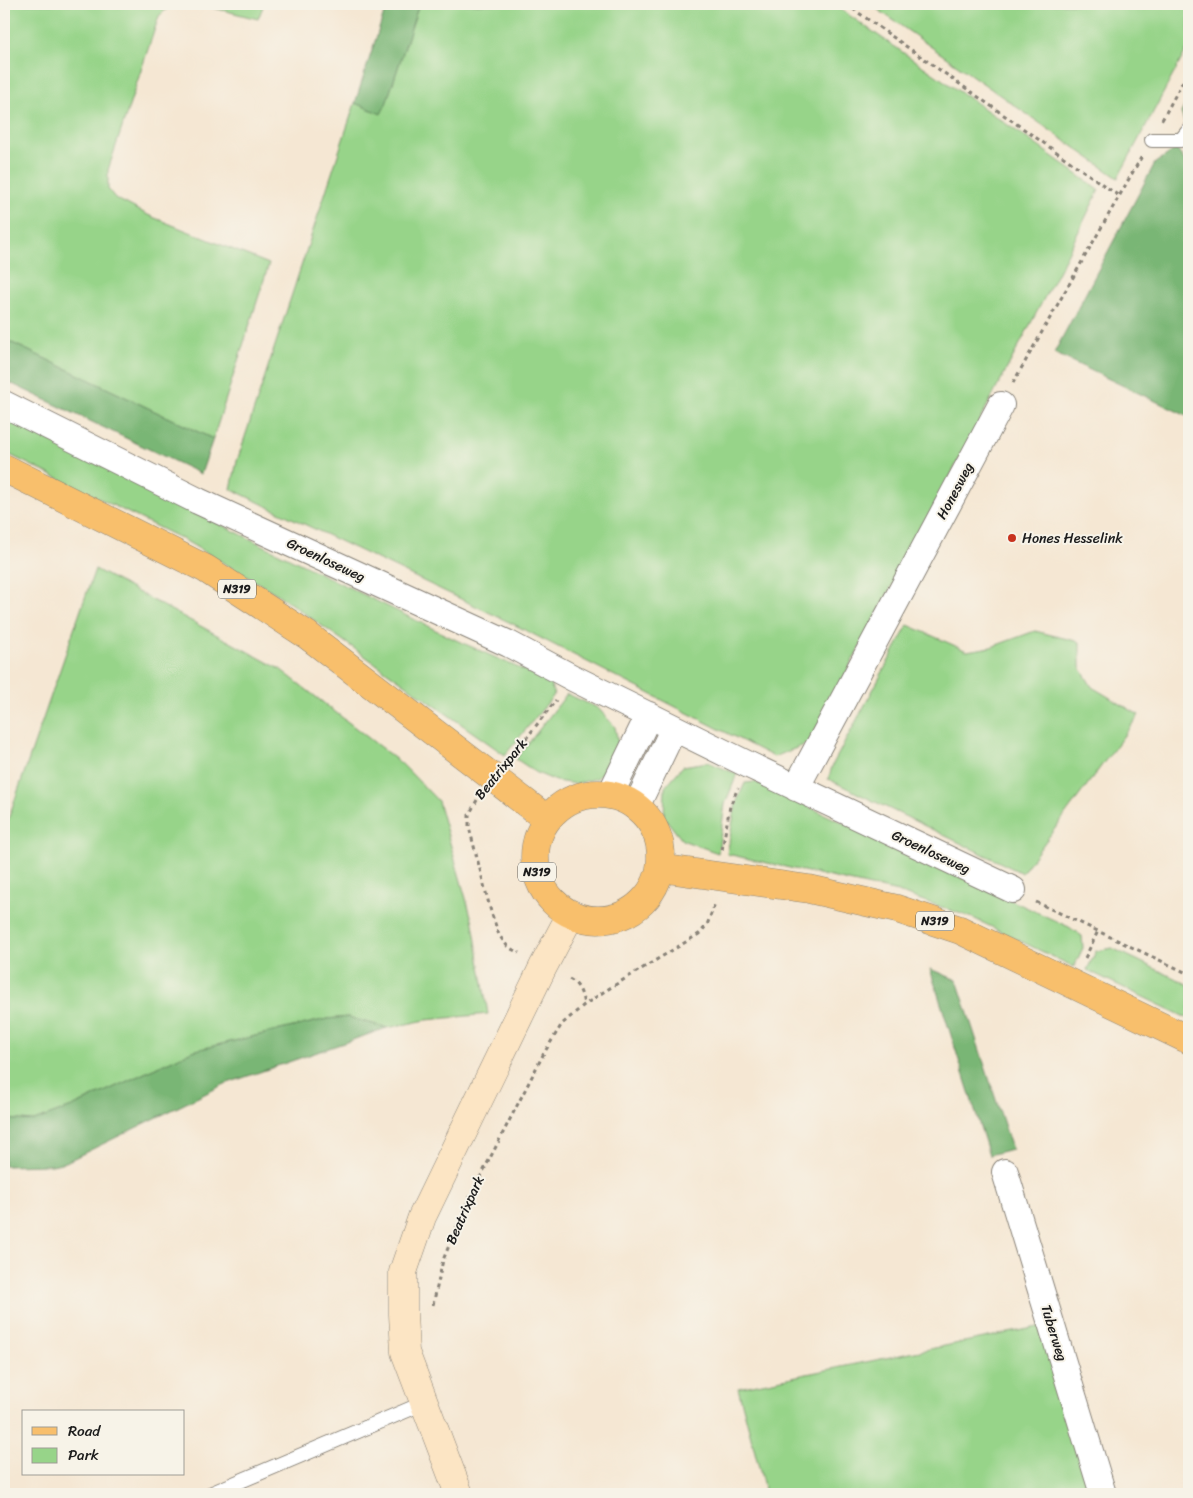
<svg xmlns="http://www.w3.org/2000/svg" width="1193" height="1498" font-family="Sriracha,sans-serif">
<rect width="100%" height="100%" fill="#f7f3e8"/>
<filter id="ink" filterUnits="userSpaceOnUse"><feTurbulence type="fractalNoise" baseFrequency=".02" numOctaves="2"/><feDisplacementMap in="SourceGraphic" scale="10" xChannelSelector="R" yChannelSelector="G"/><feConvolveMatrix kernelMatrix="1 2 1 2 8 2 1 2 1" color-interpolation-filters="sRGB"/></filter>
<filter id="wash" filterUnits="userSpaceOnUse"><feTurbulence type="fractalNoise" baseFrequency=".0096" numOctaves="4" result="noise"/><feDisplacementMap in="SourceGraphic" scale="20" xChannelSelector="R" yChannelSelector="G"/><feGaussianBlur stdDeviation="1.12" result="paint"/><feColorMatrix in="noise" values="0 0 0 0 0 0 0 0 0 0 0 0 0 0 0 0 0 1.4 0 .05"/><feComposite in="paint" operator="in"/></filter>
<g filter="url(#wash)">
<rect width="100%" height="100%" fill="#f5e7d3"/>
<!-- green -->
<path fill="#97d489" stroke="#5a7852" d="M4,4H172L159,16L108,170V189L115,198L150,216L269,264L213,439L4,339Z
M198,4H264L258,19Z
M419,4H833L1031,141L1099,190L1068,253L809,743L774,757L515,625L231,489L237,461L355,103L381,113L386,104Z
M870,4H1189V45L1118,178Z
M4,418L454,639L550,682L554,695L505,755L277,594L184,540L4,452Z
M95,569L280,669L402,764L438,801L473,923L488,1014L426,1020L387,1028L348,1017L327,1019L192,1051L72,1107L34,1121L4,1119V831Z
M908,625L967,651L991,647L1035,631L1080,642V667L1092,687L1139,715L1022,873L828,779L833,764Z
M567,694L598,708L615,727L619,747L614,762L597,778L576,784L556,781L537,773L516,759Z
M708,762L737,774L725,804L718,853L682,840L664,817L665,787L683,766Z
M755,782L1069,927L1082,936L1083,948L1074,967L973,918L898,892L727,854L736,803L745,783Z
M1112,948L1189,985V1019L1087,970L1096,951Z
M1043,1326L1095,1494H766L738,1388Z"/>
<!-- forest -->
<path fill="#79b675" stroke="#4a6948" d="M387,4H419L386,104L381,114L355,103Z
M1189,97V118L1185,124L1181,113Z
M1176,149L1189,166V417L1054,353L1155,163Z
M4,339L213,439L201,474L4,380Z
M930,969L957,980L1012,1149L989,1155Z
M348,1017L387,1028L225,1084L66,1162L52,1165L4,1166V1119L34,1121L72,1107L192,1051L327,1019Z"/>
</g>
<g filter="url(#ink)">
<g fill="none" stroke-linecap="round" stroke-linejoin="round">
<!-- lane casing -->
<g stroke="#888278" stroke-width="16">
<path id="lane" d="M1152,140H1181L1189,130
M210,1494L424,1403"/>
</g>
<!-- street casing -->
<g stroke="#888278" stroke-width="28">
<path id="street" d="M4,404L198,501L509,644L573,678L749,765L1013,890
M796,788L1001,405
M610,795L649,715
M636,807L674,728
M1005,1172L1103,1494"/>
</g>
<!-- secondary casing -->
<g stroke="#888278" stroke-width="29">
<path id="secondary" d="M459,1494L405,1352L403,1314V1272L422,1217L543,967L571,914"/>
</g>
<!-- primary casing -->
<g stroke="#888278" stroke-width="29">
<path id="primary" d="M4,468L206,569L307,635L547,819
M535 857a63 63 0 1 1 126 0a63 63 0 1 1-126 0Z
M660,868L809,889L897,909L960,930L1189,1040"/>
</g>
<!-- path -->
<path stroke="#888278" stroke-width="3" stroke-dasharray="4 4" stroke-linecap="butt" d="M846,4L1119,196
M1162,120L1189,70
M1013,383L1142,156
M511,758L556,700
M477,800L469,815V827L491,912L499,935L508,947L519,953
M722,850L730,806L738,788
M1036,902L1189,974
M1085,958L1098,931
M569,979C579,984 582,993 584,1005
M433,1305L443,1260L467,1203L544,1053L562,1024L584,1005L605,991L699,934L707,925L715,903"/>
<!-- lane -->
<use href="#lane" stroke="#fff" stroke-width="14"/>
<!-- street -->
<use href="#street" stroke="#fff" stroke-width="26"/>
<!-- secondary -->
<use href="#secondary" stroke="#fce5c4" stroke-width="28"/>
<!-- primary -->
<use href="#primary" stroke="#f8bf6c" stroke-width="28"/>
</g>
</g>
<!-- markers -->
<circle fill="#c8321e" stroke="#f7f3e8" stroke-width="2" cx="1012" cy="538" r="5"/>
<g text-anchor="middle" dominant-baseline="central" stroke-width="4" stroke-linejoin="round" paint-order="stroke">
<!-- shield labels -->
<g fill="#f7f3e8" stroke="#5e5c59" stroke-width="1">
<rect x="218" y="579.5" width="38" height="19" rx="4"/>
<rect x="518" y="862.5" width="38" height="19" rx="4"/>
<rect x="916" y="911.5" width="38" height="19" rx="4"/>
</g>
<g font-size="12" font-weight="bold" fill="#1c1c1c">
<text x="237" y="589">N319</text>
<text x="537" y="872">N319</text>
<text x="935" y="921">N319</text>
</g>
<!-- street labels -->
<g font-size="14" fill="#1c1c1c" stroke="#f7f3e8">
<text transform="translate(955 491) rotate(-62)">Honesweg</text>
<text transform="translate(326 560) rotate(25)">Groenloseweg</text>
<text transform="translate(501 769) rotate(-51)">Beatrixpark</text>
<text transform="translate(931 852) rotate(25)">Groenloseweg</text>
<text transform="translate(465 1210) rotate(-66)">Beatrixpark</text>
<text transform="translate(1054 1333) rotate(73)">Tuberweg</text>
</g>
<!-- poi labels -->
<g font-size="14" fill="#1c1c1c" stroke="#f7f3e8" text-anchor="start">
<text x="1022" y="538">Hones Hesselink</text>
</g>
</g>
<!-- margin -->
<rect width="1193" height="1498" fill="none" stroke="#f7f3e8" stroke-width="20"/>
<!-- legend -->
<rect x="22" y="1410" width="162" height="65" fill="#f7f3e8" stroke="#9f9d96"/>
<rect x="32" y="1427" width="25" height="8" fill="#f8bf6c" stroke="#9f9d96"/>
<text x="68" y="1436" font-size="15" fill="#1c1c1c">Road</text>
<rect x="32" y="1448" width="25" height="15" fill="#97d489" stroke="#9f9d96"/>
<text x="68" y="1460" font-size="15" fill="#1c1c1c">Park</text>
</svg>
